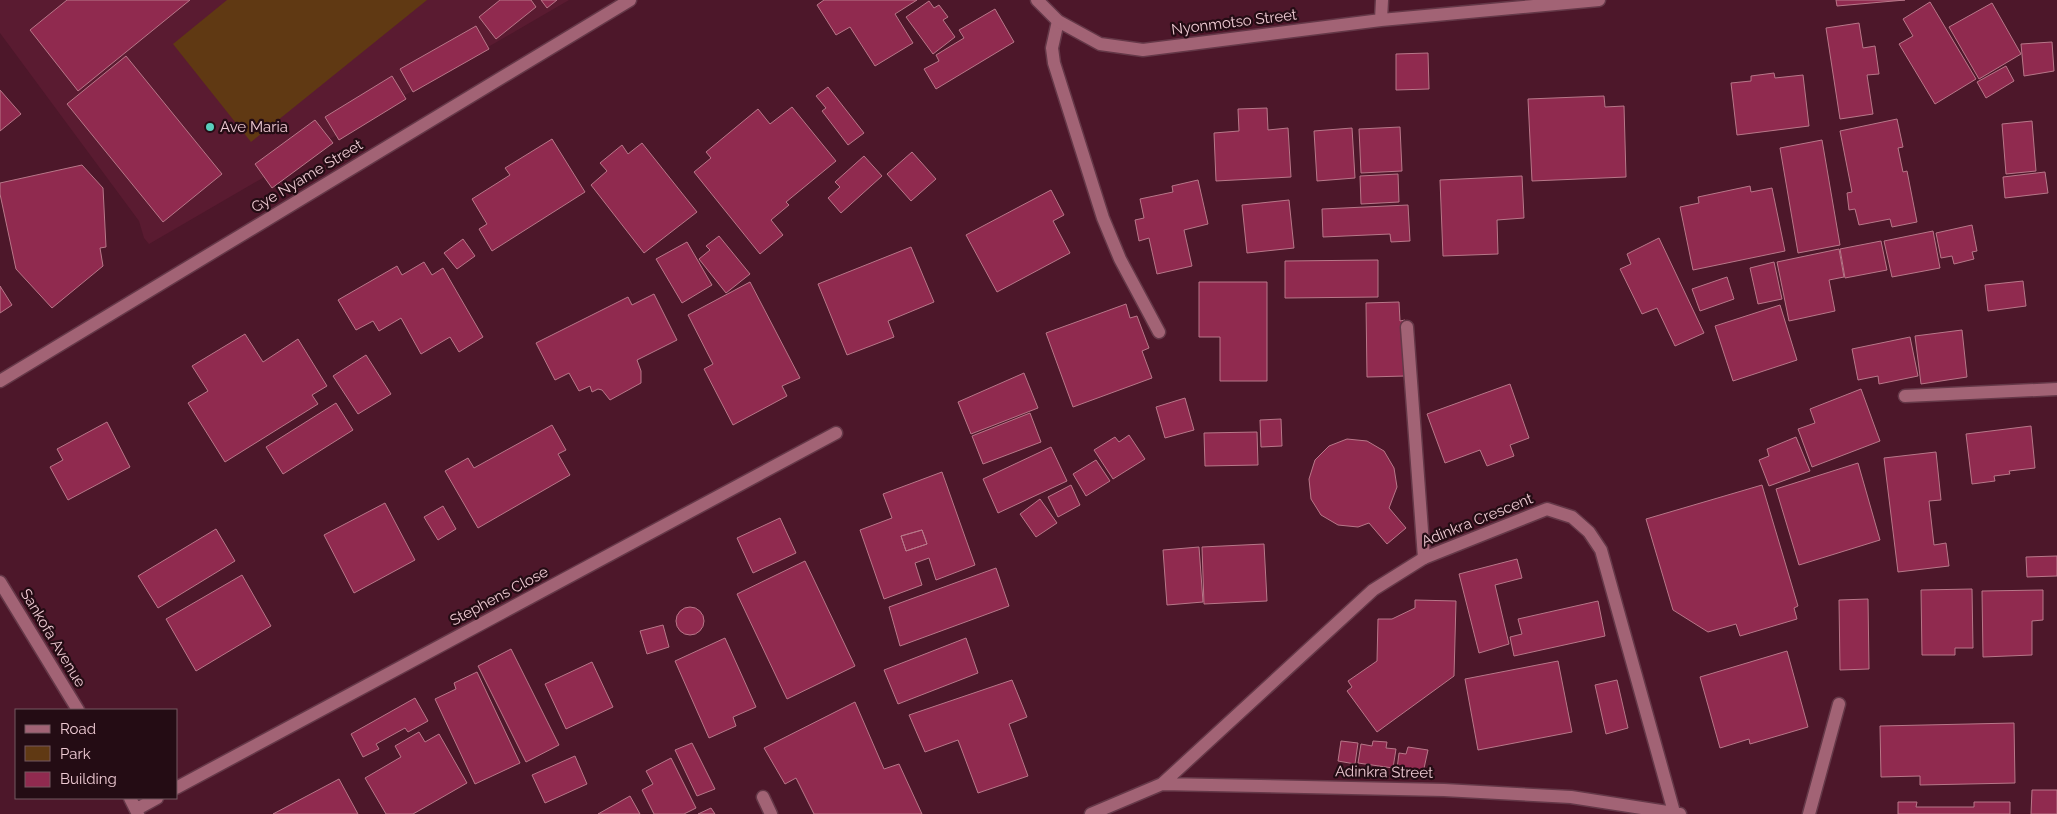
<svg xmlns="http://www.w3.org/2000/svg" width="2057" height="814" font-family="Raleway,sans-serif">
<rect width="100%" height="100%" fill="#4d172a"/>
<!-- built -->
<path fill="#5a1b31" d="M0,0H569L149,244L144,238L139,221L0,33Z"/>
<!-- green -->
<path fill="#603913" d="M227,0H427L251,142L173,44Z"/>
<!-- building -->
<path fill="#902a4f" stroke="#b87789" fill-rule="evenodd" d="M67,0H190L78,91L30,30Z
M500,0H531L536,7L496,39L479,17Z
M541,0H557L547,8Z
M824,0H917L895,14L913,43L875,66L850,27L836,35L817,5Z
M1836,0H1905L1837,6Z
M929,1L934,8L939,5L948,17L943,20L955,37L933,54L906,17Z
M1930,2L1976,79L1935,104L1899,44L1913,36L1903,19Z
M1992,3L2021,54L1979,79L1949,27Z
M995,9L1014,42L936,89L924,69L939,61L936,55L964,38L959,30Z
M1859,23L1863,48L1875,46L1879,74L1867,75L1873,114L1840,119L1826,28Z
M476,26L489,49L413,92L400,69Z
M2052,42L2054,71L2024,76L2021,44Z
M1428,53L1429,89L1396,90V54Z
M126,56L222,174L163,222L67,104Z
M2006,66L2014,81L1986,98L1977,82Z
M1774,73L1775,78L1803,75L1809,126L1737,135L1731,83L1751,81V76Z
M392,76L406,99L339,140L325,117Z
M828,87L864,133L848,145L822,111L826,108L816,96Z
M0,90L21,114L0,131Z
M1604,96L1605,107L1624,106L1626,177L1532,181L1528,99Z
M792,107L836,161L786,202L789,205L771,220L783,235L760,254L694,172L711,158L706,152L758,109L770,124Z
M1267,108L1268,130L1288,128L1291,177L1216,181L1214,133L1239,131L1238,109Z
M1897,119L1903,147L1898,148L1903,172L1907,171L1917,222L1892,227L1890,219L1859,225L1855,209L1849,210L1847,193L1852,192L1840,131Z
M315,120L333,143L272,188L255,164Z
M2032,121L2036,171L2006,174L2002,124Z
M1400,127L1402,171L1361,173L1359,129Z
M1352,128L1355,178L1317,181L1314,131Z
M552,139L585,192L492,251L479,229L487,224L472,199L510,175L505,168Z
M1822,140L1840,245L1798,253L1780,148Z
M642,143L697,212L644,253L591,185L607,171L600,163L622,145L628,154Z
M912,152L936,179L911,201L887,174Z
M864,156L882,176L841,213L828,198L840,187L835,182Z
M82,165L103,188L106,247L100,248L103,266L52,308L16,269L0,194V183Z
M2045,172L2048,193L2005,198L2003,177Z
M1398,174L1399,202L1361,204L1360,176Z
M1522,176L1524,218L1497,220L1498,254L1443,256L1440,180Z
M1198,180L1208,224L1184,230L1192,266L1157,274L1149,238L1139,241L1135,220L1144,218L1140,199L1173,192L1172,186Z
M1750,186L1751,192L1772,188L1785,251L1693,270L1680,207L1699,203L1698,197Z
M1051,190L1064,215L1053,221L1070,253L997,292L966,235Z
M1289,200L1294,248L1247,253L1242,205Z
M1408,205L1410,241L1391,242L1390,234L1323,237L1322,209Z
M1972,225L1977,251L1972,252L1974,259L1954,264L1952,256L1941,258L1936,233Z
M1933,231L1940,268L1892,277L1884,241Z
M719,236L750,274L726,293L699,259L710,250L706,246Z
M1659,238L1704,333L1675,346L1657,308L1642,314L1620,269L1631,264L1627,254Z
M463,239L475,256L457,269L444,253Z
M1881,241L1887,270L1845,278L1840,249Z
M687,242L712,285L682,303L656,259Z
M911,247L934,302L888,321L894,337L847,355L818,284Z
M1839,249L1844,277L1829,280L1835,311L1789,321L1777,262Z
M1378,260V297L1285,298V261Z
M424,262L432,275L443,268L483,337L459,352L450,337L421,354L401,318L379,331L373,321L356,330L338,300L397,266L402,275Z
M1774,262L1782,299L1758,304L1750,268Z
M1727,277L1734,299L1700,311L1692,289Z
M2023,281L2026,306L1988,311L1985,285Z
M750,282L800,378L782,386L787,396L733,425L704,369L713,364L688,315Z
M1199,282H1267V381H1220V337H1199Z
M0,286L12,305L0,313Z
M654,294L677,340L637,360L641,371V383L610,400L602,390L598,389L592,392L590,386L579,391L569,373L555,380L536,343L628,297L632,305Z
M1399,302L1400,321L1405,320L1406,376L1367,377L1366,303Z
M1126,304L1130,318L1137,316L1149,348L1142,351L1152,378L1073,407L1046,333Z
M1780,305L1797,360L1733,381L1715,326Z
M1962,330L1967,377L1921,384L1915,336Z
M245,334L263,362L298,339L327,386L312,395L318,404L225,462L188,403L208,391L192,366Z
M1910,337L1918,376L1879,384L1878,376L1858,380L1852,349Z
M366,355L391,394L358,414L333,376Z
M1024,373L1038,408L971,434L958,402Z
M1510,384L1529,438L1510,445L1514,456L1487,466L1480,450L1445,463L1427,414Z
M1861,389L1880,441L1812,467L1798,429L1815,423L1810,409Z
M1185,398L1194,430L1165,438L1156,407Z
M336,403L353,430L283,474L266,447Z
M1030,413L1041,442L983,464L972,436Z
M1281,419L1282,446L1261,447L1260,420Z
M107,422L130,467L68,500L50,467L63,460L57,449Z
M552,425L566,450L558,454L570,475L478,528L445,471L468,458L474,468Z
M2031,426L2035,468L2009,471L2010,474L1994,476L1995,481L1972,484L1966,434Z
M1257,432L1258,465L1205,466L1204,433Z
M1129,435L1145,459L1113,479L1094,450L1115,437L1119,442Z
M1796,437L1810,471L1769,486L1759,460L1769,456L1767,449Z
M1347,439L1367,441L1384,451L1394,468L1397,487L1389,508L1406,528L1387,544L1369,523L1358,527L1338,525L1321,515L1311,499L1309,479L1315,460L1329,446Z
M1051,447L1067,481L998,513L983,479Z
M1936,452L1941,500L1929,501L1934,545L1946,543L1949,566L1898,572L1884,458Z
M1096,460L1110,481L1086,496L1073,474Z
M1858,463L1880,540L1799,565L1776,489Z
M942,472L975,565L936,580L929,558L915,563L922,585L884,599L860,530L892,518L883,494ZM922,530L927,544L906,551L901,536Z
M1071,485L1080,505L1058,517L1048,497Z
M1762,485L1798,606L1794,608L1797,619L1740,636L1736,624L1708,632L1673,610L1646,519Z
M1040,499L1057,523L1036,537L1020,514Z
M385,503L415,560L354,593L324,535Z
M443,506L456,529L438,540L424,517Z
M780,518L796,553L753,573L737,538Z
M216,529L235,561L158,608L138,576Z
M922,530L927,544L906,551L901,536Z
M1264,544L1267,601L1204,604L1202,547Z
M1199,547L1203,602L1167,605L1163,550Z
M2057,556V576L2027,577L2026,557Z
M1517,559L1522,578L1495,585L1509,644L1479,653L1459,574Z
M805,561L855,666L787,699L737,594Z
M996,568L1009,606L900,646L889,607Z
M242,575L271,626L196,671L166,619Z
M1972,589L1973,648H1955V655H1922L1921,590Z
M2043,590V620L2032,621V655L1983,657L1982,591Z
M1868,599L1869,669L1840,670L1839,600Z
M1415,600L1456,601L1454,676L1377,732L1347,691L1352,687L1348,681L1377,661L1378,619H1392L1415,608Z
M1598,601L1605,636L1514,656L1510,637L1522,634L1518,619Z
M676 621a14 14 0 1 1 28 0a14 14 0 1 1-28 0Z
M663,625L669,647L647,654L640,631Z
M725,638L756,707L733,717L736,726L709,738L675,661Z
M966,638L978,673L898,704L884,670Z
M511,649L559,745L526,762L478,666Z
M1787,651L1808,727L1750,744L1749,739L1720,748L1700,677Z
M1558,661L1572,732L1478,750L1465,679Z
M592,662L613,707L566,729L545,684Z
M477,672L520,763L475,784L435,699L456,689L454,683Z
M1012,680L1027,717L1009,724L1028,776L978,793L958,740L925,752L909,715Z
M1617,680L1628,728L1606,734L1595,685Z
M415,698L428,721L408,732L405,728L376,744L379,749L363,757L351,734Z
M855,702L884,769L899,764L922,814H814L796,778L785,784L764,748Z
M2014,723L2015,783L1920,785V776L1881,777L1880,726Z
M419,732L425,742L439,734L467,783L413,814H386L365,778L401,757L395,746Z
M1341,741L1358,743L1355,764L1338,761Z
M1373,741L1387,742L1386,748L1396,749L1393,768L1358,763L1361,744L1372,746Z
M692,743L715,789L697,796L675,750Z
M1408,747L1428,750L1423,773L1397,769L1399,753L1406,754Z
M575,756L587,784L545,803L532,775Z
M671,758L696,808L684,814H654L642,790L653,784L646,771Z
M339,779L358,814H273Z
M2032,790H2057V814H2031Z
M630,796L640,814H598Z
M1898,802H1917L1916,807H1974V802H2010V814H1898Z
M711,808L715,814H698Z"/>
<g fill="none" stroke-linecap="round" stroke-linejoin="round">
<!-- lane casing -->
<g stroke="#653848" stroke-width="15">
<path id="lane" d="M1058,21L1052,48L1054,63L1103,218L1120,259L1159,332
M1407,327L1424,558
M1905,396L2057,389
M1809,814L1839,704"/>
</g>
<!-- street casing -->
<g stroke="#653848" stroke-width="15">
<path id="street" d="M1037,0L1058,21L1100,44L1143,50L1381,20L1599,0
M1381,20L1382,0
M0,381L630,0
M0,582L78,710
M1162,784L1373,590L1424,558L1547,509L1572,517L1589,532L1601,550L1674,812
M176,788L836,433
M763,797L771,814
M130,798L138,814
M137,809L157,798
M1091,814L1162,784L1444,790L1571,797L1680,814"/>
</g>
<!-- lane -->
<use href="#lane" stroke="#a26375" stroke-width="12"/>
<!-- street -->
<use href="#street" stroke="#a26375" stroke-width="12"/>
</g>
<!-- markers -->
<circle fill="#5acebd" stroke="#240c14" stroke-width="2" cx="210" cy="127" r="5"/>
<g text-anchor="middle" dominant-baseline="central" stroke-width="4.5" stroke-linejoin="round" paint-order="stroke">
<!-- street labels -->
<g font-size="15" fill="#edc9d2" stroke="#240c14">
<text transform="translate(1234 22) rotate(-7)">Nyonmotso Street</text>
<text transform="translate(307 176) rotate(-31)">Gye Nyame Street</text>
<text transform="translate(1477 520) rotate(-22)">Adinkra Crescent</text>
<text transform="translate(499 596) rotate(-28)">Stephens Close</text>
<text transform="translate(53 638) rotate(59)">Sankofa Avenue</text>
<text transform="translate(1384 772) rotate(1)">Adinkra Street</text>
</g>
<!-- poi labels -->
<g font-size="15" fill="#edc9d2" stroke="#240c14" text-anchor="start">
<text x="220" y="127">Ave Maria</text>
</g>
</g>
<!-- legend -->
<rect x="15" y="709" width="162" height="90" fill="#240c14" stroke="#745860"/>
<rect x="25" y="725" width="25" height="8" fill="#a26375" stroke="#745860"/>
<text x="60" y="734" font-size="15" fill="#edc9d2">Road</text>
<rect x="25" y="746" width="25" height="15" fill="#603913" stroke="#745860"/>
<text x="60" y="759" font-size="15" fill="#edc9d2">Park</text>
<rect x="25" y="772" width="25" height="15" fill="#902a4f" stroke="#745860"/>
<text x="60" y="784" font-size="15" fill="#edc9d2">Building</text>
</svg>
